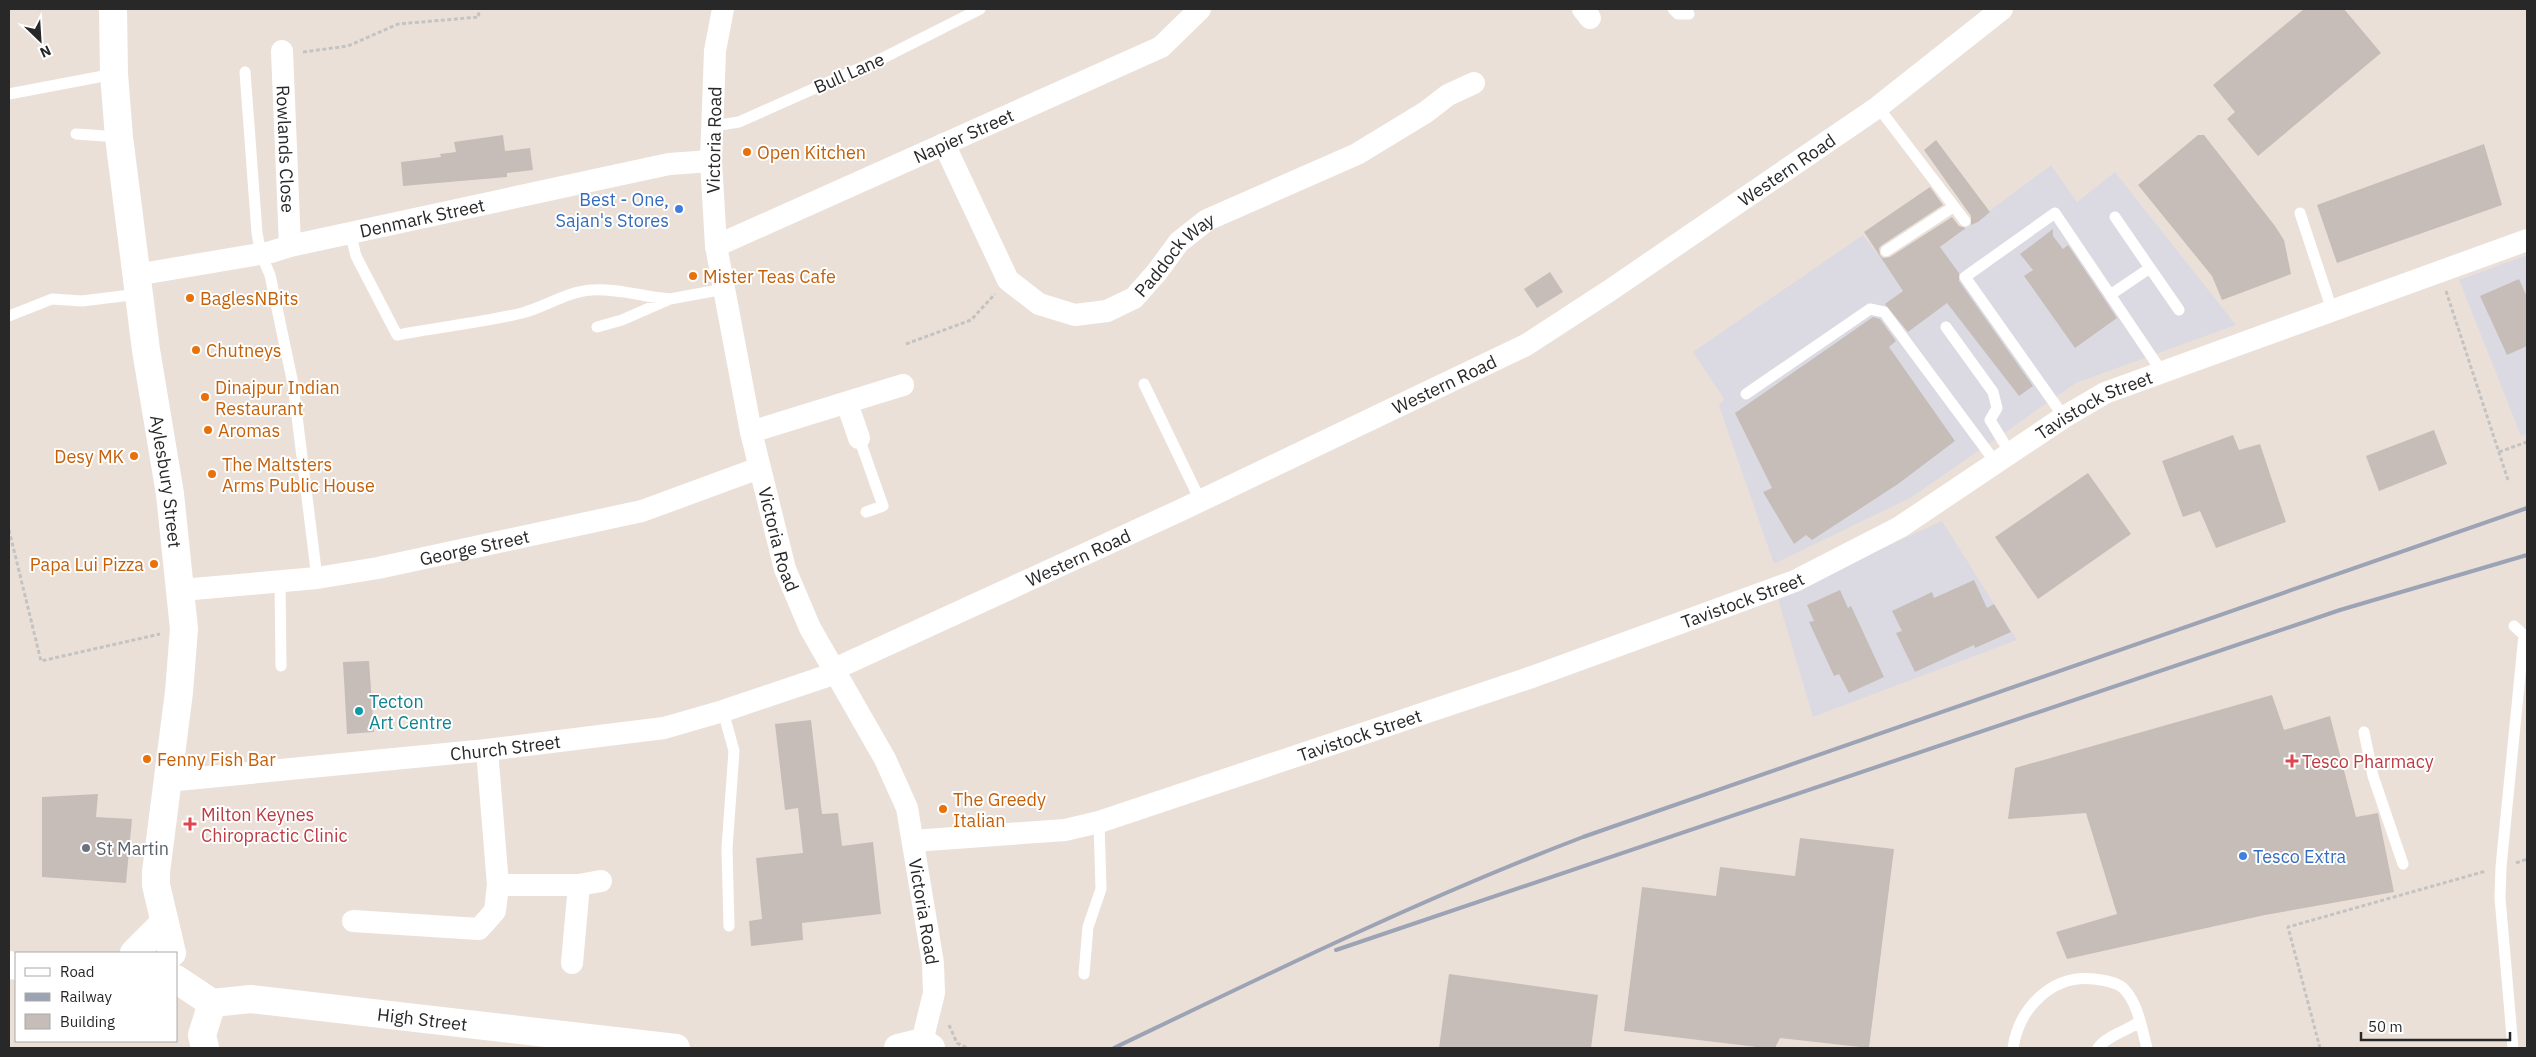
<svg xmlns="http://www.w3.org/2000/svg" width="2536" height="1057" font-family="'IBM Plex Sans',sans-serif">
<rect width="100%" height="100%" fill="#ebe0d8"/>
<!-- industrial -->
<path fill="#dbdae3" d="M2051,165L2077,202L2115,172L2236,325L2076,383L1912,497L1774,564L1719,406L1724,399L1693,352L1863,235L1898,279Z
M2527,255V434L2521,436L2459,280Z
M1942,521L2017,640L1813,717L1777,596Z"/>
<!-- building -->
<path fill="#c6bdb8" d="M2304,9H2344L2381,53L2258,156L2227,119L2235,112L2213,85Z
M503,135L505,151L530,148L533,170L507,173V177L403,186L401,162L441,157L440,154L456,152L454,142Z
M2198,135H2204L2275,226L2284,240L2291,274L2222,300L2212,276L2138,185Z
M1936,140L1990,212L1978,222L1971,225V216L1924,150Z
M2484,144L2502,205L2337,263L2317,205Z
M1930,187L1943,205L1882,245L1879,248L1880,255L1883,258L1890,257L1952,217L1959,226L1966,228L1940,247L1959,273V281L2033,386L2019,396L1947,303L1908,332L1885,304L1903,291L1864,232Z
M2053,229V236L2063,249L2068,245L2117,318L2075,348L2024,276L2033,270L2020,254Z
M1550,272L1563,292L1537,308L1524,289Z
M2519,279L2527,297V346L2507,355L2480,296Z
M1873,317L1880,319L1896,341L1889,347L1955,441L1898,484L1812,540L1806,535L1794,544L1763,492L1772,488L1735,413Z
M2434,430L2447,464L2379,491L2366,456Z
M2233,435L2239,450L2260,444L2286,522L2216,548L2200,511L2183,517L2162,461Z
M2088,473L2131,534L2038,599L1995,537Z
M1974,580L1987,608L1994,604L2011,632L1975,648L1974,645L1915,672L1896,633L1902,631L1892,611L1932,592L1934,598Z
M1840,590L1848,608L1851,606L1884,677L1849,693L1839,674L1834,676L1809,622L1814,621L1807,605Z
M369,661L374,732L347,734L343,662Z
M2272,695L2284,730L2330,716L2356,817L2378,813L2394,892L2265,915L2067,959L2056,932L2117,914L2086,813L2008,819L2015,768Z
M811,720L822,814L838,813L842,846L873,842L881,914L802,923L803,940L751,946L749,921L762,919L756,858L803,853L798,808L785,810L775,724Z
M98,794L96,817L132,819L126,883L42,877V797Z
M1800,838L1894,849L1869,1048L1780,1038L1775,1048H1765L1624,1031L1642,887L1716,896L1720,867L1795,876Z
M1449,974L1598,995L1591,1048H1439Z"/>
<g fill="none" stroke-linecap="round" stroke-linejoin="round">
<!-- path -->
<path stroke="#c3c3c3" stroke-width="3" stroke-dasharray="4 2.5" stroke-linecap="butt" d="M303,52L348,46L398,24L479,17L478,9
M2446,291L2508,480
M906,344L971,320L995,294
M2499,452L2527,442
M9,530L41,661L160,634
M2516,863L2527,859
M949,1025L957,1043L967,1048
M2320,1048L2288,927L2486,871"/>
<!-- lane -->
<path stroke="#fff" stroke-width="11" d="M1673,9L1678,14H1689
M245,72L257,233L261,254L270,275L293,384L317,578
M9,94L114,74
M1878,107L1965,221
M713,126L739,122L885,57L980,9
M76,134L119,137
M2300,213L2332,310
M2115,217L2150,268
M350,232L356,256L397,335C438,327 481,323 522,313C545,307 566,292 591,290C618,288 643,297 670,299
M1886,251L1953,207
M2110,295L2150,268L2179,310
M9,316L52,299L82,301L139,294
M597,327L622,320L670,299L724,289
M1946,327L1993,392L1997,408L1990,420L2010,453
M1144,384L1200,500
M1746,394L1870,309L1884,312L1996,463
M2064,417L1965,277L2055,213L2162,372
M859,438L883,506L866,512
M280,581L281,666
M723,711L734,751L727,848L729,926
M2364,732L2373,776L2403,864
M1084,974L1088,927L1101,889L1099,822
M2013,1048C2019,1008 2052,974 2094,979C2104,980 2116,982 2123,988C2138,1002 2142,1030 2147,1048
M2098,1048C2106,1036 2127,1031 2139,1022
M2513,1048L2500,898L2501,867L2524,635L2514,626"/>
<!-- street -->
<g stroke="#fff" stroke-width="22">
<path id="s1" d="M723,9L715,51L711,161L716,246L751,432L785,569L810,628L885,759L907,808L933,963L934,993L922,1042"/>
<path d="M1583,9L1590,18"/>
<path id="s2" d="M282,51L290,246"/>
<path id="s3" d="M944,144L1008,280L1039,304L1075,315L1107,311L1134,298L1157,272L1179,242L1207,220L1357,154L1426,112L1448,95L1474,83"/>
<path id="s4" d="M716,246L1161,47L1200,9"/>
<path id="s5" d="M136,275L271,252L290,246L669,164L711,161"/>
<path d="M847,403L859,438"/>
<path d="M751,432L903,385"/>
<path id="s6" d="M182,590L317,578L378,568L642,511L759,468"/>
<path d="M487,750L498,885"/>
<path id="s7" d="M167,781L487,750L664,728L723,711L827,676L841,666L1179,511L1526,345L1609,291L1878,107L2002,9"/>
<path id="s8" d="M913,841L1065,830L1099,822L1532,677L1795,581L1900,527L2064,417L2105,393L2527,240"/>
<path d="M353,921L479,929L495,911L498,885H579L601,881"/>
<path d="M572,963L579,885"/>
</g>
<!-- secondary -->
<g stroke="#fff" stroke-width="28">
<path id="s9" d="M113,9L114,74L119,137L146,350L170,494L184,629L179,692L156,872V885L172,953"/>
<path d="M134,953L164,923"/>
<path d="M9,965L16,966"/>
<path id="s10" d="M176,979L212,1003L251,999L676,1048"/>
<path d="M205,1048L202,1035L212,1003"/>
<path d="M898,1048L922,1042L931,1048"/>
</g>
<!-- rail -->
<path stroke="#9ba3b4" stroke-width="4" d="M1336,950L2340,610L2527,555
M1114,1048C1268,974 1423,898 1583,837L2527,508"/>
</g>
<!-- markers -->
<g fill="#e8710a" stroke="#fff" stroke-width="2">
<circle cx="747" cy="152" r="5"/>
<circle cx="693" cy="276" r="5"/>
<circle cx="190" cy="298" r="5"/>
<circle cx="196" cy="350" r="5"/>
<circle cx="205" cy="397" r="5"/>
<circle cx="208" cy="430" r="5"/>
<circle cx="134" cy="456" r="5"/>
<circle cx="212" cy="474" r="5"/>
<circle cx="154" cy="564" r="5"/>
<circle cx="147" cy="759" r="5"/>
<circle cx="943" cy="809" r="5"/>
</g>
<g fill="#3f7fe0" stroke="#fff" stroke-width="2">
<circle cx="679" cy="209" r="5"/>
<circle cx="2243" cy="856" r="5"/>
</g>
<circle fill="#0f9aa8" stroke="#fff" stroke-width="2" cx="359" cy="711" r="5"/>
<g fill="#e0444e" stroke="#fff" stroke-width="2">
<path d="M2289.5 753.5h5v5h5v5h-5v5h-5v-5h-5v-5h5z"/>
<path d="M187.5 816.5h5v5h5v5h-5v5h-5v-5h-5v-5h5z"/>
</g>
<circle fill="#6b7280" stroke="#fff" stroke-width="2" cx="86" cy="848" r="5"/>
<g text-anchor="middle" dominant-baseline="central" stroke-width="4" stroke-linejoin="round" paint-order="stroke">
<!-- street labels -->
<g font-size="18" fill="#282828" stroke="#fff">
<text transform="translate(849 73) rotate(-24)">Bull Lane</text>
<text stroke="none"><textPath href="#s4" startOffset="271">Napier Street</textPath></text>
<text transform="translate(714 140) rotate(-89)">Victoria Road</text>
<text stroke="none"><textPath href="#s2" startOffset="98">Rowlands Close</textPath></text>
<text stroke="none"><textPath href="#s7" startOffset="1759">Western Road</textPath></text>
<text stroke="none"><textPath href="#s5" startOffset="292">Denmark Street</textPath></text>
<text stroke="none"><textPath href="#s3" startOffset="349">Paddock Way</textPath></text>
<text stroke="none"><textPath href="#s7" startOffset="1354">Western Road</textPath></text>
<text stroke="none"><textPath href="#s8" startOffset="1272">Tavistock Street</textPath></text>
<text stroke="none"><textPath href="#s9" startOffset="476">Aylesbury Street</textPath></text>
<text stroke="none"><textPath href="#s1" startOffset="538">Victoria Road</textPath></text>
<text stroke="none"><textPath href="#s6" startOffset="296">George Street</textPath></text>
<text stroke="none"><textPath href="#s7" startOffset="949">Western Road</textPath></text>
<text stroke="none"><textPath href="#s8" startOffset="868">Tavistock Street</textPath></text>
<text stroke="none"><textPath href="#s8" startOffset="462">Tavistock Street</textPath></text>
<text stroke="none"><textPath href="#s7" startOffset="340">Church Street</textPath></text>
<text stroke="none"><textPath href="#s1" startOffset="942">Victoria Road</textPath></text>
<text stroke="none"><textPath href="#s10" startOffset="255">High Street</textPath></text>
</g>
<!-- food labels -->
<g font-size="18" fill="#c56008" stroke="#fff" text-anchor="start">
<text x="757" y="152">Open Kitchen</text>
<text x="703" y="276">Mister Teas Cafe</text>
<text x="200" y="298">BaglesNBits</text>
<text x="206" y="350">Chutneys</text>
<text x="215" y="387">Dinajpur Indian<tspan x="215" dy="21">Restaurant</tspan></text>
<text x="218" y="430">Aromas</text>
<text x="124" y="456" text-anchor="end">Desy MK</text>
<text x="222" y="464">The Maltsters<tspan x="222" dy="21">Arms Public House</tspan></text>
<text x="144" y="564" text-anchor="end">Papa Lui Pizza</text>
<text x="157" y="759">Fenny Fish Bar</text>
<text x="953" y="799">The Greedy<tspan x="953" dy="21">Italian</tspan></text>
</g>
<!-- shop labels -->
<g font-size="18" fill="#366cbe" stroke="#fff" text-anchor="end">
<text x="669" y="199">Best - One,<tspan x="669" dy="21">Sajan's Stores</tspan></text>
<text x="2253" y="856" text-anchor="start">Tesco Extra</text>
</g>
<!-- culture labels -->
<g font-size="18" fill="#0d838f" stroke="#fff" text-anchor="start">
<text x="369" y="701">Tecton<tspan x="369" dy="21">Art Centre</tspan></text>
</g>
<!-- health labels -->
<g font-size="18" fill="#be3a42" stroke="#fff" text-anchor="start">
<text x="2302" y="761">Tesco Pharmacy</text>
<text x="201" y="814">Milton Keynes<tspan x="201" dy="21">Chiropractic Clinic</tspan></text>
</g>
<!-- worship labels -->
<g font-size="18" fill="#5b616d" stroke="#fff" text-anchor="start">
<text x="96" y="848">St Martin</text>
</g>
</g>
<!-- border -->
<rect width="2536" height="1057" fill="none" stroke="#282828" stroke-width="20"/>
<!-- legend -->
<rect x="15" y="952" width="162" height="90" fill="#ffffff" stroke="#a9a9a9"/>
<rect x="25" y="968" width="25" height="8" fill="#ffffff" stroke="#a9a9a9"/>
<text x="60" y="977" font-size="15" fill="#282828">Road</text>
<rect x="25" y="993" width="25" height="8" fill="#9ba3b4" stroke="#a9a9a9"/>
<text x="60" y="1002" font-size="15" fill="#282828">Railway</text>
<rect x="25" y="1014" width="25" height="15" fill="#c6bdb8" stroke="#a9a9a9"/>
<text x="60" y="1027" font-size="15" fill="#282828">Building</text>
<!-- north arrow -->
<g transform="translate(40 40) rotate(155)" stroke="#ffffff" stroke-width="4" paint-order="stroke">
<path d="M0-4L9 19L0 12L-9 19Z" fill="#282828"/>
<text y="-8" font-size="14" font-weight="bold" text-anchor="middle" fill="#282828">N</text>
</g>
<!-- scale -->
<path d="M2361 1032v8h149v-8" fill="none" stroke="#282828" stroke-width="2.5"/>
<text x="2368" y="1032" font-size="15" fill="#282828" stroke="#ffffff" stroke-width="4" paint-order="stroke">50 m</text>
</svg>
